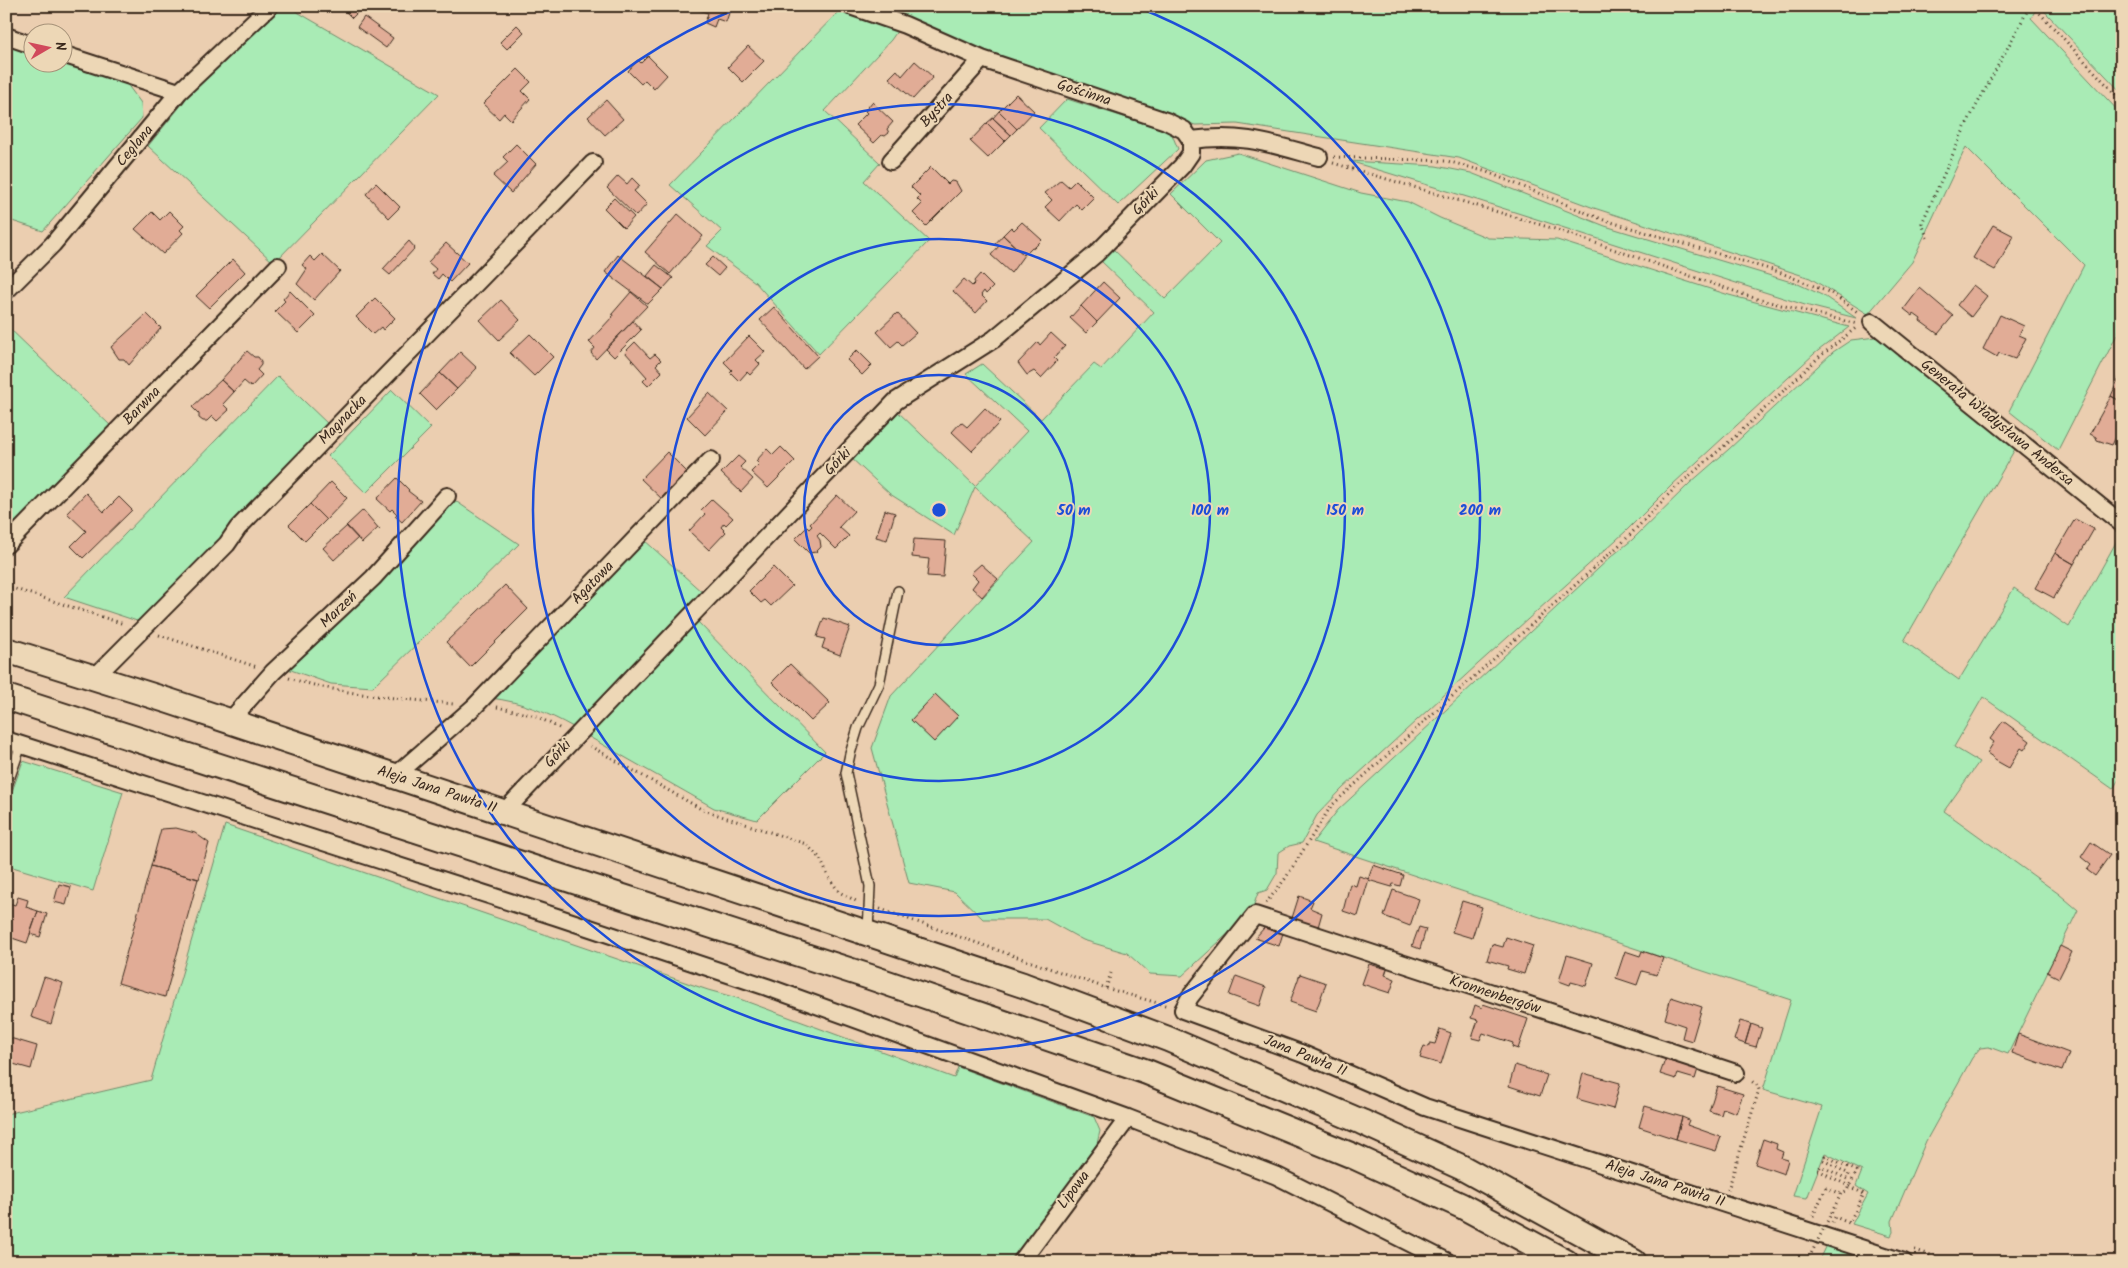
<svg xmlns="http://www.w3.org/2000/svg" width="2128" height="1268" font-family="Kalam,sans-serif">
<rect width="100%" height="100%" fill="#ebceb0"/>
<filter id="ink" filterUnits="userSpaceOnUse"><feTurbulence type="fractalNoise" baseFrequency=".02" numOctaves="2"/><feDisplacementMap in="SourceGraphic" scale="10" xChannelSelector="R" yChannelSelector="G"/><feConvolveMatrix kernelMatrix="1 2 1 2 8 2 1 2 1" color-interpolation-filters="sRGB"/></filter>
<g filter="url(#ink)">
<!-- green -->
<path fill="#a9ebb5" stroke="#728a6a" d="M282,6H287L439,94L274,263L148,146L183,103L190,91Z
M870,6H2038L2031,18L2122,115V325L2058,450L2009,411L2084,265L1966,147L1912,262L1868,314L1810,278L1594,208L1459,158L1237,124L1195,125L1095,89L1003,60Z
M2040,6H2122V93L2049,16Z
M840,10L900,27L891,40L825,111L880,163L864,181L929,241L819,354L755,282L707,246L722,231L670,185Z
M6,41L32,49V62H62L121,76L141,103L142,118L43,231L6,219Z
M1067,99L1171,132L1178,149L1118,205L1039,128Z
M1238,153L1361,193L1408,202L1440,218L1488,238L1557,240L1729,295L1849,327L1814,354L1672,485L1626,531L1478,664L1342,789L1317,815L1302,843L1289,846L1278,853L1277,873L1267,890L1258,893L1253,907L1233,929L1182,976L1150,974L1127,953L1083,940L1045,919H983L955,892L909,883L872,748L891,696L1034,542L975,487L954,535L890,494L850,457L896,410L975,486L1027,431L966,374L982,364L1041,419L1094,364L1101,369L1154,312L1100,260L1112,248L1165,299L1220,243L1171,194L1206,160Z
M1349,161L1436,166L1471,173L1605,226L1798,284L1824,296L1856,318L1805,305L1477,200Z
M6,325L113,428L6,536Z
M1876,337L2015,449L1904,641L1959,680L2014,588L2069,627L2120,535L2122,537V774L2113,789L1983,697L1954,747L1979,762L1944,811L2059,894L2078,910L2008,1054L1989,1047L1980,1048L1972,1058L1926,1141L1892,1221L1893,1232L1891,1236L1852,1224L1868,1194L1856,1186L1862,1171L1825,1153L1807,1198L1793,1196L1822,1107L1763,1090L1791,1000L1313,842L1338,810L1612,556L1632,540L1690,483L1729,449L1833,352L1851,340Z
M278,376L330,426L140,622L64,597Z
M392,390L431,428L366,493L328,456Z
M454,500L519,544L373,687L331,684L285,668L378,581Z
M643,539L703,593L573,727C548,713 520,701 490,698Z
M695,619L825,752L757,820L714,808L584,734Z
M23,761L123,792L93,891L6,865V808Z
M225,825L708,990L737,998L954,1078L958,1067L1094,1117L1100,1131L1097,1144L1012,1262H6V1114L151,1080Z
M1826,1245L1881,1262H1818Z"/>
<!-- building -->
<path fill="#e1ac96" stroke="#3b2a1e" d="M340,6H364L352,18Z
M725,6V8L730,10L726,22L717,19L714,27L705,23L708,13L689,7Z
M364,17L393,38L386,48L357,27Z
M517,25L524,32L507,49L500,42Z
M748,46L764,61L743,82L728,67Z
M648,56L667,75L654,89L645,80L641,84L628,71L638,60L641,63Z
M915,61L933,77L913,99L889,78L897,70L902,76Z
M518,69L531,82L522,91L530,99L511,120L504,113L499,119L483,104Z
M1016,94L1034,111L1017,129L999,111Z
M606,100L623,119L605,135L588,117Z
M872,102L893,122L887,129L889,133L885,136L882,135L874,143L855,125L867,113L865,111Z
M999,111L1017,129L1011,135L993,118Z
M993,118L1011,135L1005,141L987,123Z
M987,123L1005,141L988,158L970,141Z
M516,144L536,164L511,193L493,176L508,162L503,157Z
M931,167L948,184L951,181L956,182L961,191L926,226L913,213L922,204L917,199L920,196L911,187Z
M618,176L627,184L632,178L640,186L634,191L647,204L636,216L607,188Z
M1061,180L1069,187L1076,180L1094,198L1082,210L1076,204L1060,221L1045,207L1052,200L1045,193Z
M376,183L400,207L389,218L366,194Z
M614,198L634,217L624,228L604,208Z
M169,211L184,226L180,230L183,233L163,254L135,229L152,212L160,220Z
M678,214L703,236L670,274L645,252Z
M1022,222L1042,240L1034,248L1032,247L1024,255L1003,235L1011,227L1014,230Z
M1993,225L2014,236L1995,270L1973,258Z
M1003,235L1024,255L1011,273L991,255L999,246L995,244Z
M409,241L415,248L390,275L383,269Z
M446,243L468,263L450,282L442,274L438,279L432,274L436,269L428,262Z
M322,254L340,271L314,300L297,284L307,269L302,265L310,256L315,261Z
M618,255L663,289L648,304L605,272Z
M713,257L725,268L718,276L705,265Z
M233,259L245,272L209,308L196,296Z
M656,265L673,278L663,289L647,276Z
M980,274L993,287L986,294L984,291L981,295L987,301L976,313L953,291L964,279L972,286L975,283L974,281Z
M1103,282L1120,298L1097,322L1081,306Z
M1973,285L1987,296L1971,317L1957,305Z
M1920,288L1953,316L1938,334L1920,321L1921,319L1914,314L1913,316L1904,309Z
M290,291L315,316L298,333L275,311L285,301L283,299Z
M631,292L647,306L596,359L591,353L595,348L589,342L613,316L612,314Z
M375,298L395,318L383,330L381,327L373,334L356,317Z
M501,300L520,320L499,340L480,320Z
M1081,306L1097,322L1086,333L1070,318Z
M774,307L818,356L804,369L760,320Z
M897,313L916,333L902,345L898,341L891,347L877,332Z
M147,314L161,328L129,365L124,359H119L111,347Z
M2000,315L2024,326L2019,335L2026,338L2015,359L1999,353L1997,357L1983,349Z
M633,321L641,330L614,357L606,349Z
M1051,333L1065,346L1054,358L1057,361L1041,378L1034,371L1027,375L1018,363L1038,342L1040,345Z
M530,334L553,357L534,376L510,353Z
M749,336L765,352L756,360L760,364L750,375L747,372L739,381L730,372L732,370L724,362Z
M635,342L650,358L655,354L661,360L656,365L662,372L648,386L643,381L647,377L625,352Z
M857,350L872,365L862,375L847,360Z
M247,351L254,357H258L261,361V365L257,370L262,375L251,387L244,381L234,392L221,380Z
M460,352L477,368L457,389L440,373Z
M2122,371V402L2111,396Z
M440,373L457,389L436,410L420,394Z
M221,380L234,392L223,404L229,410L217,421L212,416L207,421H203L199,418V414L192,407Z
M709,393L728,411L705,435L687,417Z
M2111,396L2122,402V425L2112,445L2097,440L2096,437L2090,434Z
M985,408L1000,422L972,451L952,432L961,422L967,427Z
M781,447L795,461L768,488L751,472L759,464L756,461L767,449L773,455Z
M667,452L689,474L663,500L641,479Z
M738,456L745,462L740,467L753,479L741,492L721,473Z
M397,478L409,490L408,491L421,501L402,522L395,516L397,514L392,509L390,511L377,499Z
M331,482L347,498L326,520L310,504Z
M86,493L104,512L119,497L132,510L83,558L71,546L86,531L67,513Z
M837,495L854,511L839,527L849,536L836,549L820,533L817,536L820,540L821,547L816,552L809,553L795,539L807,527L809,529L812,526L810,524Z
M712,499L733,518L726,525L724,523L721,527L726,532L709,550L689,531L705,514L701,510Z
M310,504L326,520L305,541L289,525Z
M363,510L380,530L378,528L362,543L346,526Z
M885,510L895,513L887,540L876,537Z
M2075,519L2094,529L2074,564L2055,553Z
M347,526L358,538L334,560L323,548Z
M914,539L946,541L943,577L927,576L929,559L912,557Z
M2055,553L2074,564L2054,598L2035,588Z
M981,564L998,579L982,597L972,588L978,580L971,573Z
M773,567L792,586L771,606L765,600L761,603L749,591Z
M505,585L528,609L470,667L446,642Z
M824,618L850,627L840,655L822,648L825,639L817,637Z
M790,664L830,703L811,721L772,682Z
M935,694L958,716L934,742L911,720Z
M2003,721L2030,741L2024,750L2021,748L2009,768L1993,759L1994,758L1987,753L1994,742L1990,739Z
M176,828L195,833L209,843L199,879L151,866L161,829Z
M2091,842L2110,855L2095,876L2087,870L2091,865L2081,857Z
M1373,865L1403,875L1400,886L1393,884L1392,887L1368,880Z
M151,866L198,879L165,997L118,983Z
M1359,876L1369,879L1358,916L1343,911L1350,884L1356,886Z
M59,884L71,887L66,905L54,902Z
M1393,890L1419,899L1410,926L1384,916Z
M1299,896L1313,901L1310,908L1322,913L1318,927L1292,918Z
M18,897L28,900L26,907L38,911L27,943L6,936V902L15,905Z
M1462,901L1482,907L1472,938L1452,932Z
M38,911L47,914L40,937L30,934Z
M1265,927L1283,933L1279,946L1255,938Z
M1419,927L1426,929L1420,949L1412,946Z
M1506,937L1533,946L1524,974L1507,969L1508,966L1487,960L1492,944L1503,947Z
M2060,946L2072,952L2059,978L2047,972Z
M1625,951L1640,956L1642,951L1663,958L1657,975L1642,971L1637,985L1616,978Z
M1567,955L1593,963L1586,986L1571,982L1570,985L1559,981Z
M1369,964L1387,969L1385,975L1395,979L1390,993L1362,984Z
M1300,974L1326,983L1316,1011L1290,1002Z
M1236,976L1266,987L1260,1006L1229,995Z
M44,977L63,983L51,1024L31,1017Z
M1671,997L1702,1007L1692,1041L1682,1038L1685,1026L1665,1019Z
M1483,1004L1528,1019L1518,1049L1512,1047L1513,1043L1483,1033L1480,1040L1472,1038L1478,1020L1471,1018L1475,1005L1482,1008Z
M1740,1021L1751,1024L1745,1044L1734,1040Z
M1751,1024L1762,1028L1756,1047L1745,1044Z
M1440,1029L1451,1033L1441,1064L1420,1058L1424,1046L1428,1047L1430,1043L1435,1044Z
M2018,1034L2069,1053L2062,1071L2012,1053Z
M10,1038L37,1046L31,1069L6,1062V1053Z
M1665,1060L1698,1069L1695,1079L1678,1074L1676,1079L1660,1074Z
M1515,1065L1547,1075L1540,1096L1509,1086Z
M1583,1073L1620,1083L1613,1109L1577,1099Z
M1717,1086L1743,1094L1736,1113L1723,1108L1721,1115L1709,1111Z
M1645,1106L1682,1117L1676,1139L1639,1127Z
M1682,1117L1689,1120L1687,1125L1721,1137L1716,1151L1676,1139Z
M1763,1139L1777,1144L1776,1149L1783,1152L1781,1158L1788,1160L1784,1174L1755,1164Z"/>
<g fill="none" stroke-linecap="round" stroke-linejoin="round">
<!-- service casing -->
<g stroke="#3b2a1e" stroke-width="12">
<path id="service" d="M6,788L21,745
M868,932L870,886L846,773L850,754L858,728L879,684L898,591"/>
</g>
<!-- minor casing -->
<g stroke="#3b2a1e" stroke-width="20">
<path id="minor" d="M850,6L905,25L982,59L1166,121L1184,130L1191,140C1242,133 1271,144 1319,157
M6,36L32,45
M62,54L179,92
M891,161L982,59
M6,291L53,244L179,92L270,6
M1872,322L2122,524
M6,545L278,266
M93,679L227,544L238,528L593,163
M229,722L273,672L373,578L447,496
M6,740L557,917L767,987L1128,1118L1277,1176L1448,1262
M395,776L475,706L711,460
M504,812L896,401L994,339L1097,253L1182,166L1191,153V140
M1736,1073L1255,915L1190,997L1183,1010L1303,1054L1425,1107L1904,1262
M1021,1262L1128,1118"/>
</g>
<!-- secondary casing -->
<g stroke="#3b2a1e" stroke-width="28">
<path id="secondary" d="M6,650L169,701L1023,985L1168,1039L1362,1122L1461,1167L1634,1262
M6,697L870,977L1147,1072L1353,1156L1462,1206L1566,1262"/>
</g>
<!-- path -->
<path stroke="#3b2a1e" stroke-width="3" stroke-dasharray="1 4" stroke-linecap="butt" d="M2033,6L2122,101
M1334,157L1447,161L1487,172L1604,220L1779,272L1831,293L1859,313
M1333,163L1555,229L1757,299L1857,324
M1927,238L1922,223L1966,125L2030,6
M6,586L124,624
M159,635L257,667
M289,678C342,695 398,698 453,704
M497,707L536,716L561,729
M590,746L703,810L806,844L820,858L828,876L839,892L858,902
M1266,903L1285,879L1331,806L1625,540L1673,490L1737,435L1819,357L1857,327
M880,909L1106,988L1168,1006
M1106,988L1111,973
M1818,1170L1864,1194L1849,1223L1835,1217L1832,1222
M1728,1190L1759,1090L1758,1086L1750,1080
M1813,1216L1826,1188L1841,1194
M1915,1250L1953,1262"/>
<!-- service -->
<use href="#service" stroke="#edd7b6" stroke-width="9"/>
<!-- minor -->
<use href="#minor" stroke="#edd7b6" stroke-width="16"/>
<!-- secondary -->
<use href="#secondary" stroke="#edd7b6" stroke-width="24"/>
<!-- path-bridge -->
<path stroke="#3b2a1e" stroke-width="3" stroke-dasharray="1 4" stroke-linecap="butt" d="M1807,1262L1841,1194L1846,1192L1857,1171L1825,1156L1823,1160L1849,1174L1847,1179L1821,1166L1818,1170"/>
</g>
</g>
<!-- distance rings -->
<g fill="none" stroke="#1d4ed8" stroke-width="2.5">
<circle cx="939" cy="510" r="135"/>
<circle cx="939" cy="510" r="271"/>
<circle cx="939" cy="510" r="406"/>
<path d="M1137 7A541 541 0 1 1 741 7"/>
</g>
<g text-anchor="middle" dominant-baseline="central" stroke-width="4" stroke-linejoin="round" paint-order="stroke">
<!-- street labels -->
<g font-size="15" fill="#3b2a1e" stroke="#edd7b6">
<text transform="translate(1084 93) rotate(18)">Gościnna</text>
<text transform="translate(937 110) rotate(-48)">Bystra</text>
<text transform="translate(135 146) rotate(-50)">Ceglana</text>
<text transform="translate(1146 202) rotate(-46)">Górki</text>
<text transform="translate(142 406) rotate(-46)">Barwna</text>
<text transform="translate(343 420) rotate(-46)">Magnacka</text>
<text transform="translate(1997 423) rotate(39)">Generała Władysława Andersa</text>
<text transform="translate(838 462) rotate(-46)">Górki</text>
<text transform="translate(593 583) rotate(-46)">Agatowa</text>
<text transform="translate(339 610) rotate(-44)">Marzeń</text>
<text transform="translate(558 754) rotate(-47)">Górki</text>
<text transform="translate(437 790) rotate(18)">Aleja Jana Pawła II</text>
<text transform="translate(1495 995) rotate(18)">Kronnenbergów</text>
<text transform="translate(1305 1056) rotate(22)">Jana Pawła II</text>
<text transform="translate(1665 1184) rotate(18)">Aleja Jana Pawła II</text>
<text transform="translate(1074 1190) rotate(-53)">Lipowa</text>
</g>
</g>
<circle cx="939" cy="510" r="8" fill="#1d4ed8" stroke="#edd7b6" stroke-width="2.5"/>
<g font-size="15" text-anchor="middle" font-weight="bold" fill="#1d4ed8" stroke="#edd7b6" stroke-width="4" stroke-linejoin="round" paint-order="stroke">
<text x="1074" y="515">50 m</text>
<text x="1210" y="515">100 m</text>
<text x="1345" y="515">150 m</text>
<text x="1480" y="515">200 m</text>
</g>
<!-- margin -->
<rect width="2128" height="1268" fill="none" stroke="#edd7b6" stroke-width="25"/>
<rect x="12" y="12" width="2103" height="1243" fill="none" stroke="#3b2a1e" stroke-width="2" filter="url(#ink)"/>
<!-- north arrow -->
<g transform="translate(48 48) rotate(81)"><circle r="24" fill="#edd7b6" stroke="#a69279"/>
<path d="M0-4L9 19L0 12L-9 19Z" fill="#d1495b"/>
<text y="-8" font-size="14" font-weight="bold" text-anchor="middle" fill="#3b2a1e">N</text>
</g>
</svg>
